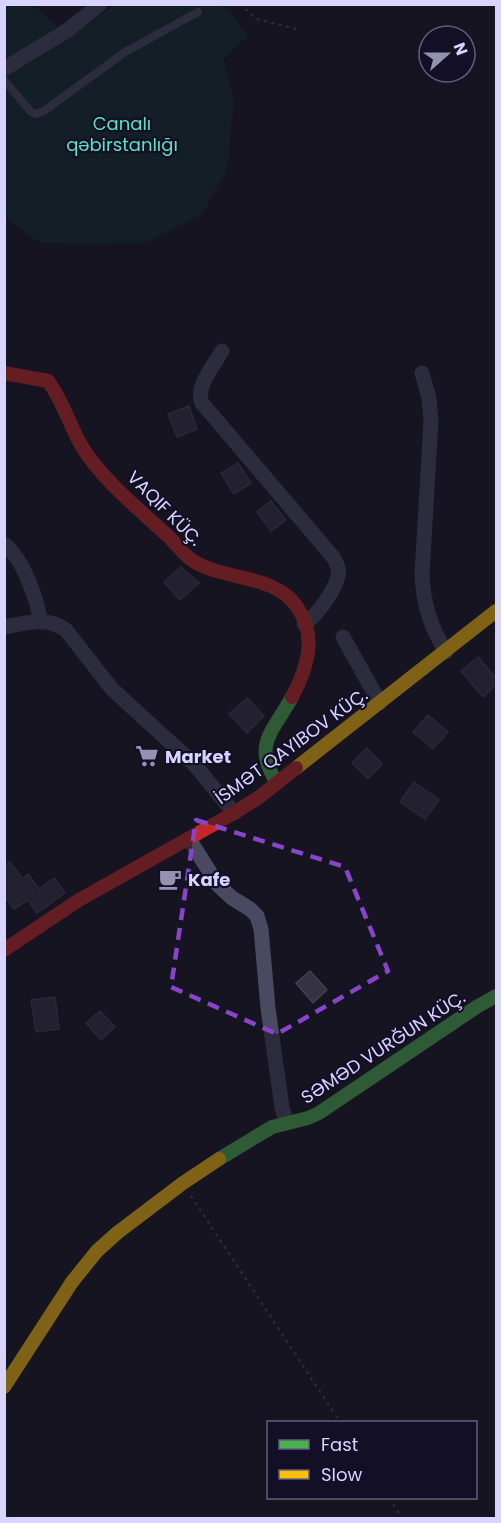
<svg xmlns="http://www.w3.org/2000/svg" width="501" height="1523" font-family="Poppins,sans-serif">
<rect width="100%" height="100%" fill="#161421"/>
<!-- green -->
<path fill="#132c2d" d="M5,5H33L57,26L22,52L5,61Z
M114,5H220L230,11L248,36L223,59L234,100L227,170L202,214L142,244L40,243L5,218V77C44,57 79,31 114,5Z"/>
<!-- building -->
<path fill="#343243" stroke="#433f54" stroke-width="1.5" d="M189,406L197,429L177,437L168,414Z
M238,463L251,483L234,494L221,473Z
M271,501L286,520L271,531L257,512Z
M181,567L199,583L180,600L164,582Z
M478,657L496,678V685L483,697L461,671Z
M247,698L264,716L247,733L229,714Z
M428,715L448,732L433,749L413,732Z
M367,748L382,764L368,779L352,763Z
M414,782L439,800L425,819L400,802Z
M10,862L22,878L28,874L39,889L54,878L65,893L37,913L28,900L14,909L4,896V866Z
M310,971L327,990L313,1003L296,983Z
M55,997L59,1029L36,1032L31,1000Z
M100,1011L115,1027L101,1040L86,1023Z"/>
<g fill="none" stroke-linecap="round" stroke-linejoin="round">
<!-- path -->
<path stroke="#44505f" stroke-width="2" stroke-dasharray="3 4.5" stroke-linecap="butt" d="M240,4L257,19L300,30
M191,1196L340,1422
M389,1498L402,1518"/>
<!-- lane -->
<path stroke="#4a4962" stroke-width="8" d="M4,80L31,112L36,114L44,111L125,52L198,12"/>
<!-- street -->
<path stroke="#4a4962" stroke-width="15" d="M4,69L68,30L100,4
M222,351C214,365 195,387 202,403L333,557C336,563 340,568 338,576C335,590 317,616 304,624
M422,373L429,398L431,421L422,574C423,603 430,626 446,652
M4,544C22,557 38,600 40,621
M4,627C26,623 47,616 66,630L112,689L195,765L234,813
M343,637L380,703
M189,839L218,885L232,898L250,909L257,916L261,929L268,1008L282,1107L286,1123"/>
<!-- fast -->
<path stroke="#4caf50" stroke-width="14" d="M277,783C252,744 273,732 292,697
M219,1159L272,1127L308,1118L319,1113L478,1006L496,996"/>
<!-- slow -->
<path stroke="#ffc107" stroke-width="14" d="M296,768L496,611
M4,1387L72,1282L97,1251L117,1233L183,1183L219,1159"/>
<!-- jam -->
<path stroke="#c62828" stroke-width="14" d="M4,373L48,381C63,401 69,424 81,445C101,479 140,510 169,537C177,545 185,557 195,562C227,581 275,574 297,607C318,636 307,669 292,697
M4,950L79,900L234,813L258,798L296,768"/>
</g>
<!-- marked area -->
<path d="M0 0H501V1523H0ZM196,820L345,867L388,971L277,1034L171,987Z" fill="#161421" fill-opacity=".55" fill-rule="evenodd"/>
<path fill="none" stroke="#8945c9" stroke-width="4.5" stroke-dasharray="12 8" stroke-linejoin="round" d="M196,820L345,867L388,971L277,1034L171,987Z"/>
<!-- icons -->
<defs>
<g id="supermarket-bare" transform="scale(1.8)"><path d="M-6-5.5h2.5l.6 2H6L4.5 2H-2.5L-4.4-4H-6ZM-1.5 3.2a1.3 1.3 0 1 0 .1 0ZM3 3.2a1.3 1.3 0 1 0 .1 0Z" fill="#9591b1" stroke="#130f26" stroke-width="2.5" paint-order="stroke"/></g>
<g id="cafe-bare" transform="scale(1.8)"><path d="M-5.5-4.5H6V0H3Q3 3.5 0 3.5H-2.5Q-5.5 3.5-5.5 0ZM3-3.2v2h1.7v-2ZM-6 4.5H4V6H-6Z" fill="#9591b1" stroke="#130f26" stroke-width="2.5" paint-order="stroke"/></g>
</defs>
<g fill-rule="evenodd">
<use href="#supermarket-bare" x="147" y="756"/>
<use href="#cafe-bare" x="170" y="879"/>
</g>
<g text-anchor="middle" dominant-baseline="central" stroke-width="4.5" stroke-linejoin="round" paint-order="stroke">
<!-- park labels -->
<g font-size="18" fill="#5fe0c0" stroke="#130f26">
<text x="122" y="123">Canalı<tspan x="122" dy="21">qəbirstanlığı</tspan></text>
</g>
<!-- street labels -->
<g font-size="18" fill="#d9d4ff" stroke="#130f26">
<text transform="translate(165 508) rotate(45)">VAQIF KÜÇ.</text>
<text transform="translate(291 746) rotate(-36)">İSMƏT QAYIBOV KÜÇ.</text>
<text transform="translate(383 1047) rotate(-33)">SƏMƏD VURĞUN KÜÇ.</text>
</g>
<!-- poi labels -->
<g font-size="18" font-weight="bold" fill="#d9d4ff" stroke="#130f26" text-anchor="start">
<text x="165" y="756">Market</text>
<text x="188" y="879">Kafe</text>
</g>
</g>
<!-- border -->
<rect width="501" height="1523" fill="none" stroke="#d9d4ff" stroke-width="12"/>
<!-- legend -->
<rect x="267" y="1421" width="210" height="78" fill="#130f26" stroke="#625e7d" stroke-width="1.5"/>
<rect x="279" y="1440" width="30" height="9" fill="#4caf50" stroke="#625e7d" stroke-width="1.5"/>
<text x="321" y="1451" font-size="18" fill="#d9d4ff">Fast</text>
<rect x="279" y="1470" width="30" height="9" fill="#ffc107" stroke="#625e7d" stroke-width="1.5"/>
<text x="321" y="1481" font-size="18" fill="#d9d4ff">Slow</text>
<!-- north arrow -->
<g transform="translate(447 54) rotate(69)"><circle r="28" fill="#130f26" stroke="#625e7d" stroke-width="1.5"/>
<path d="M0-4.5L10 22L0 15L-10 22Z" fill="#9591b1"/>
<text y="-9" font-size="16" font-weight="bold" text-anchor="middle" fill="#d9d4ff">N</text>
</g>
</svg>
